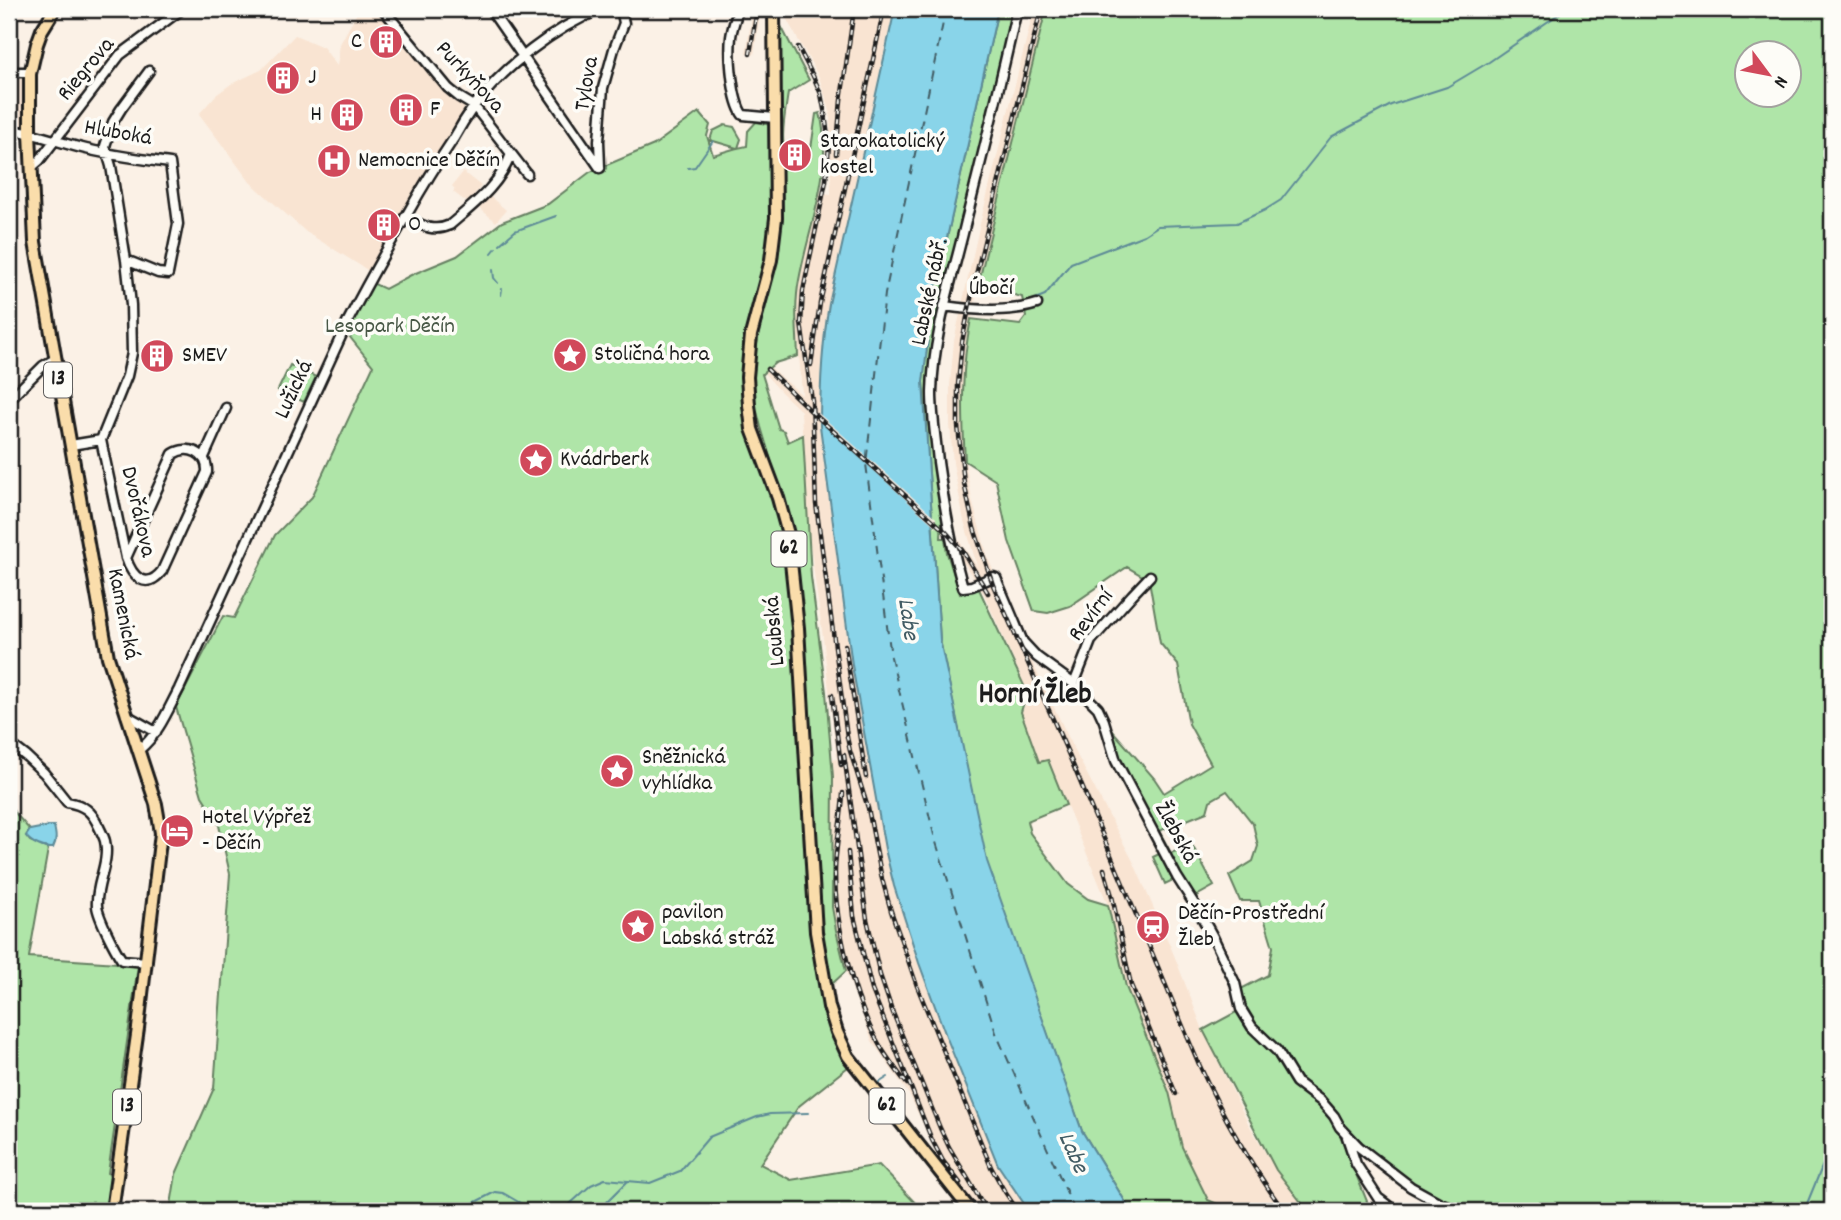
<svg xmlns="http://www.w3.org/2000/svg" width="1841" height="1220" font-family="Dekko,sans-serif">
<rect width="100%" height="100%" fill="#fbf1e6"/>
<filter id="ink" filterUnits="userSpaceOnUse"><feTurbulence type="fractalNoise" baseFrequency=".0143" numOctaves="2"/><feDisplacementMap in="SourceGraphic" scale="14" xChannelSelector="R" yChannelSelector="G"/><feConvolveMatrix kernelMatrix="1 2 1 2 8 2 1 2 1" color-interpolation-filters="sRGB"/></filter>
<g filter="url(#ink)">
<!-- built -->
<path fill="#f9e4d2" d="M359,9H378L449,95L465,108L369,271L306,232L250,182L199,114L216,95L231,84L261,70L295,35L323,47L337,66L340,44Z
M753,9H761L754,55L746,53Z
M781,9H895L829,304L819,407L820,426L885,849L894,886L919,963L946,1036L998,1165L1029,1211H978L941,1163L910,1096L872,1041L846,971L836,930L832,907V760L837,759L823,637L807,522L801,411L782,393L763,372L770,367L802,395L796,310L798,282L819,192L831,194L830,111L819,77Z
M1034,9H1046L980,280L966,343L963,385V425L965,461L972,500L988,558L1033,664L1078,757L1134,863L1174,955L1203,1030L1248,1123L1276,1170L1307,1211H1228L1220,1205L1208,1200L1182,1147L1169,1092L1126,987L1108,905L1048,760L1039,762L1021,712L1030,697L984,594L955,550L952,531L977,566L964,521L953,463L950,425V385L954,341L979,228Z
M9,78L23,79V128L9,127Z
M463,172L481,186L468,203L453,192L455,189L452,186Z
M487,194L506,210L496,222L477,206Z"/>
<!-- green -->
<path fill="#afe5a8" stroke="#668062" stroke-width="2" fill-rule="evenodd" d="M998,9H1014L958,244L938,309L930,390L938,495L942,518L941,538H945L947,553L960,594L979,589L1027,692L1021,712L1039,762L1048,760L1066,805L1027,821L1030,833L1068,884L1088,899L1108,905L1126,987L1169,1092L1182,1147L1208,1200L1220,1205L1228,1211H1131L1082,1131L986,861L940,640L923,382L932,305Z
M1046,9H1832V1211H1598L1581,1208L1555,1211H1462L1413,1186L1347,1129L1340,1135L1371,1211H1308L1276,1170L1203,1030L1242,1009L1239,990L1268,975L1273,947L1259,901H1240L1229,876L1253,861L1258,846L1253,824L1227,791L1210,801L1207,812L1159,831L1171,853L1192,845L1214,886L1191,899L1177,878L1165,884L1153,857L1163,852L1132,794L1104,721L1154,778L1164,793L1211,764L1189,724L1178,665L1160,643L1149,580L1127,567L1070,606L1048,613L1034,611L1009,541L996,481L965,461C962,413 961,367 971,319L1020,325L1026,317L1022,297L978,285ZM1746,52H1788V94H1746Z
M781,26L809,80L788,93C786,108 777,150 790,161C794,164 797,163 802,164L811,149L816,114L820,113C834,170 809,225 799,280C794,305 797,331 798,356L775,363L762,374L779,429L784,431L788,442L803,435L811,577L826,692L833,777L832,907L836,930L846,971L831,985L819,929L790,524L761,427L755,404L752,370L760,328L775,264L781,222Z
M699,112L710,125L707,136L713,155L737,148L710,140L713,131L725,125L734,127L741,139L738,148L747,146L748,131L756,122L771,125L772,208L767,247L745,344L742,372L747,430L774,499L785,537L827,1019L848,1067L799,1106L760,1164L791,1180L879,1165L923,1211H170L176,1174L214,1088L230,874L218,821L202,796L176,707L223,616L234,618L275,535L312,497L373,366L345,331L370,282L385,289L411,275L457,256L502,222L548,204L590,172L654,145Z
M290,365L316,377L304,402L278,390Z
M9,806L30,830L26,836L30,841L48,849L29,957L118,963L138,966L108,1173L111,1178L106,1211H9Z"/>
<!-- water -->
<path fill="#89d4e9" stroke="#5d8a97" stroke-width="2" d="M895,9H998L932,305L923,382L940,640L987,861L1082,1131L1131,1211H1029L998,1165L946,1036L919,963L894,886L885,849L852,665L820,426C820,385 822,345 829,304Z
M50,826H54C56,835 57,841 53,848C44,849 31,843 26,836L30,830Z"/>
<!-- pier -->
<path fill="#fbf1e6" d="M816,411L936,518L937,528L817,419Z"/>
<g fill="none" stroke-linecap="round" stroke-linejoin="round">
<!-- stream -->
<path stroke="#5d8a97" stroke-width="2" d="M688,168L695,167L713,141
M500,244L515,231L556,216
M492,253L496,248
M493,270L494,278L498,283
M501,295L502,289
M931,302L943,304
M1025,303L1045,295L1071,263L1144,235L1158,226L1237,223L1265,210L1281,200L1331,137L1391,105L1447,87L1489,62L1566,9
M990,306H1002
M877,1084L888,1077
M607,1202L628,1181
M458,1211L495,1192L503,1193L534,1211
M558,1211L570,1204L591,1185L605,1179L650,1183L680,1171L709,1137L757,1117L770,1114L808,1113
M1804,1211L1824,1162"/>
<!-- ferry -->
<path stroke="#425c64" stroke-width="2" stroke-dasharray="9 7" stroke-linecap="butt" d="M946,9L885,294L866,464L891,657L935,839L996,1033L1075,1211"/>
<!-- minor casing -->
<g stroke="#1c1c1c" stroke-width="13">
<path id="minor" d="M383,9L448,88L459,97L474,106L527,174
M490,9L600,168
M738,9C736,18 732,28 731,37C729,55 732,101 743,115L775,118
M1017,9C1001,80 984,150 966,221C953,277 933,334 932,393C932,416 936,439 938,462C944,504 951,546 963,587L972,586L993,577L996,578L1023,642L1037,657L1074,684L1098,708L1104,721L1116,761L1177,877L1198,910L1213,937L1235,983L1241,1009L1252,1027L1277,1051L1296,1082L1321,1101L1334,1116L1340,1127L1359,1147L1411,1187L1440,1203L1462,1211
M9,72H30
M9,130C34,132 54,141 78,147C108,155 139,159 170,163L178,224L168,274L158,273L126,260
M32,167L39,161L120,55L182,9
M600,167L599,141L603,88L614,49L624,23L621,9
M405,217C421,225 433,233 450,225C474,204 500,185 511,154
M944,306C972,310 1010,313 1037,304
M9,400L43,366L55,359
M101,440L126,558C132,577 146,591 162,571L207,472C208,453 188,444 173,454L126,558
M71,445L101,440L127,376L132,353L131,305L126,260L111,166L105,146L113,122L121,109L149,71
M204,457L226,408
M1074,684L1091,641L1132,595L1150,576
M126,715L156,732
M9,743L27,757L44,773L67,802C84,805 92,811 99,827C101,831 104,837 105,841C110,863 95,885 97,906C98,917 115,950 122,960L147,962
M139,750C158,735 168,710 179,689L349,319C368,282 388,247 409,211C423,186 438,162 454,138C460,127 467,116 474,106C505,66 554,28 601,9
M1347,1137L1356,1164L1378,1198L1395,1211"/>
</g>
<!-- major casing -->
<g stroke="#1c1c1c" stroke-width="16">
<path id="major" d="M55,9L42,30L37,44L30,74V133L35,242L108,657L156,804L161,833L138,1028L112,1211
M774,9L776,218L771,260L751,335L747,377L749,405L752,429L778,498L788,534L798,628L816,932L829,1007L837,1032L848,1056L971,1211"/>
</g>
<!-- minor -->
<use href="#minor" stroke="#fdfcf7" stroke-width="8"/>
<!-- major -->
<use href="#major" stroke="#faddab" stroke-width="10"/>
<!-- rail casing -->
<g stroke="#1c1c1c" stroke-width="4.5">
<path id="rail" d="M1041,9L975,279L962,342L958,385V426L964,483L974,528L993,585L1068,753L1198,1062C1222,1115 1250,1164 1284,1211
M798,47L813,76L821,94L825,114L829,145L826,181L803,291L801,323L812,401L816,504L847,737L850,751L868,808L882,879L891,911L917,986L991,1167L1005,1192L1018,1211
M750,54L757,9
M836,154L841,100L854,9
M811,365L820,303L884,9
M767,369L813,413L946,532L962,550L988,593
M845,645L866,777
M832,695L841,765
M844,755L867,919L880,975L893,1013L940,1128L949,1147L987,1211
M843,793C842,820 835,846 835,873C835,925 853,999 879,1044C887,1058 897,1071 907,1084
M848,852L854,916L872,990L932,1140L943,1161L960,1183
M1104,869L1112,896L1131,985L1176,1094"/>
</g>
<!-- rail -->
<use href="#rail" stroke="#fdfcf7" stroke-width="2" stroke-dasharray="5" stroke-linecap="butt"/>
</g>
</g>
<!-- icons -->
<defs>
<g id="building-disc" transform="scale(1.75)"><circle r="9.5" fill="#d1495b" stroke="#fdfcf7"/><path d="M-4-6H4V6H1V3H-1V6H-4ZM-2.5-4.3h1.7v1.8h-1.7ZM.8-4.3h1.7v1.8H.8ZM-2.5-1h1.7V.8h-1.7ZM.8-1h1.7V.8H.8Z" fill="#fff"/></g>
<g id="hospital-disc" transform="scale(1.75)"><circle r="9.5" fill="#d1495b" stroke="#fdfcf7"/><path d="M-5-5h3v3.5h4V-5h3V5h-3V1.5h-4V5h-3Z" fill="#fff"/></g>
<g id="sight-disc" transform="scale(1.75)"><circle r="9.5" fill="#d1495b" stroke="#fdfcf7"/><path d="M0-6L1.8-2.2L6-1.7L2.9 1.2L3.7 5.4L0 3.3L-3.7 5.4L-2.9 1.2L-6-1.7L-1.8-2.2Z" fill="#fff"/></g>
<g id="hotel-disc" transform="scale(1.75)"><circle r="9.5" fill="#d1495b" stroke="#fdfcf7"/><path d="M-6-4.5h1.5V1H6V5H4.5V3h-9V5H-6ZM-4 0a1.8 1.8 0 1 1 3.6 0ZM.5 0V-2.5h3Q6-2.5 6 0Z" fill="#fff"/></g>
<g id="station-disc" transform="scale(1.75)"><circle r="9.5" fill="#d1495b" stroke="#fdfcf7"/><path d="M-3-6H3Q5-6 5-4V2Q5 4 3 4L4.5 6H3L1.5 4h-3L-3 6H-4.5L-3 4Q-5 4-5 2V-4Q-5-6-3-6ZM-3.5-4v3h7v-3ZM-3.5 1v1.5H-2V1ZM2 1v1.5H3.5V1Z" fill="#fff"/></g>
</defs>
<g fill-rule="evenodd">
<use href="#building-disc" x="386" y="42"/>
<use href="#building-disc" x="283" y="78"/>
<use href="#building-disc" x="406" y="110"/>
<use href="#building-disc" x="347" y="115"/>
<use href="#building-disc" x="795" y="155"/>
<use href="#hospital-disc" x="334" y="161"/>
<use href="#building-disc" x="384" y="225"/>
<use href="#sight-disc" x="570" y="355"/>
<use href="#building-disc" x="157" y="356"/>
<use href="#sight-disc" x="536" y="460"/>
<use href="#sight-disc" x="617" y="771"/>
<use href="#hotel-disc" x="177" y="831"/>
<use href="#sight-disc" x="638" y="926"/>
<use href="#station-disc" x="1153" y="927"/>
</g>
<g text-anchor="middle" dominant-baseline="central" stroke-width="7" stroke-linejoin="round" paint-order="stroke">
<!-- shield labels -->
<g fill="#fdfcf7" stroke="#605f5e" stroke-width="2">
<rect x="44" y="362.5" width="28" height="35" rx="5"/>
<rect x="771.5" y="531.5" width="35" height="35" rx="5"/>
<rect x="869.5" y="1088.5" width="35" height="35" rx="5"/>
<rect x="113" y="1089.5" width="28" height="35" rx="5"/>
</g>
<g font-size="21" font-weight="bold" fill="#1c1c1c">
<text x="58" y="380">13</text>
<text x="789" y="549">62</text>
<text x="887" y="1106">62</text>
<text x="127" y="1107">13</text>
</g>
<!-- poi labels -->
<g font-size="23" fill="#1c1c1c" stroke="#fdfcf7" text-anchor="start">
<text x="362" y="42" text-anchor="end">C</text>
<text x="308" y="78">J</text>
<text x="430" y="110">F</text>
<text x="322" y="115" text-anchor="end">H</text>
<text x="820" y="142">Starokatolický<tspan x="820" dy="26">kostel</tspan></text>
<text x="358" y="161">Nemocnice Děčín</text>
<text x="408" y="225">O</text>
<text x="594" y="355">Stoličná hora</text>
<text x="182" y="356">SMEV</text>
<text x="560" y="460">Kvádrberk</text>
<text x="642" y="758">Sněžnická<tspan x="642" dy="26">vyhlídka</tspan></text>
<text x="202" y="818">Hotel Výpřež<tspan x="202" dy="26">- Děčín</tspan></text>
<text x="662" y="913">pavilon<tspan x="662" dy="26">Labská stráž</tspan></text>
<text x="1178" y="914">Děčín-Prostřední<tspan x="1178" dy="26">Žleb</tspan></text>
</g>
<!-- street labels -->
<g font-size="23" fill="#1c1c1c" stroke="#fdfcf7">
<text transform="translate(87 70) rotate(-50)">Riegrova</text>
<text transform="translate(469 78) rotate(47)">Purkyňova</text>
<text transform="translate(588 84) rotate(-80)">Tylova</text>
<text transform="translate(118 134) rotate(10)">Hluboká</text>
<text x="991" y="289">Úbočí</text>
<text transform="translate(931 292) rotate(-78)">Labské nábř.</text>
<text transform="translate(295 390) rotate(-65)">Lužická</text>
<text transform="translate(137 512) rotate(77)">Dvořákova</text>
<text transform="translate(122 614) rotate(79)">Kamenická</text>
<text transform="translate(1092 616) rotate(-53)">Revírní</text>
<text transform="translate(776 631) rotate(-95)">Loubská</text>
<text transform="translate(1175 833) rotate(61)">Žlebská</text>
</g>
<!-- park labels -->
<g font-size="23" fill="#485846" stroke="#fdfcf7">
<text x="390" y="327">Lesopark Děčín</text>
</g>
<!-- water labels -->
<g font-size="24" font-style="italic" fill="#425c64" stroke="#fdfcf7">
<text transform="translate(907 619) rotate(82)">Labe</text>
<text transform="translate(1072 1153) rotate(66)">Labe</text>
</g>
<!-- district labels -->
<g font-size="30" font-weight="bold" fill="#1c1c1c" stroke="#fdfcf7">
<text x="1035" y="696">Horní Žleb</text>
</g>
</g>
<!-- margin -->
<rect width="1841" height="1220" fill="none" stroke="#fdfcf7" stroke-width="35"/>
<rect x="18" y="18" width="1806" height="1185" fill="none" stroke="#1c1c1c" stroke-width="2.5" filter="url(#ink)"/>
<!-- north arrow -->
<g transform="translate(1768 74) rotate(122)"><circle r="33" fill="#fdfcf7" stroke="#a3a29f" stroke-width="2"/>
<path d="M0-5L12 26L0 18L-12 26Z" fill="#d1495b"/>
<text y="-10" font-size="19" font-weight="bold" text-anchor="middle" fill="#1c1c1c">N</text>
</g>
</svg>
